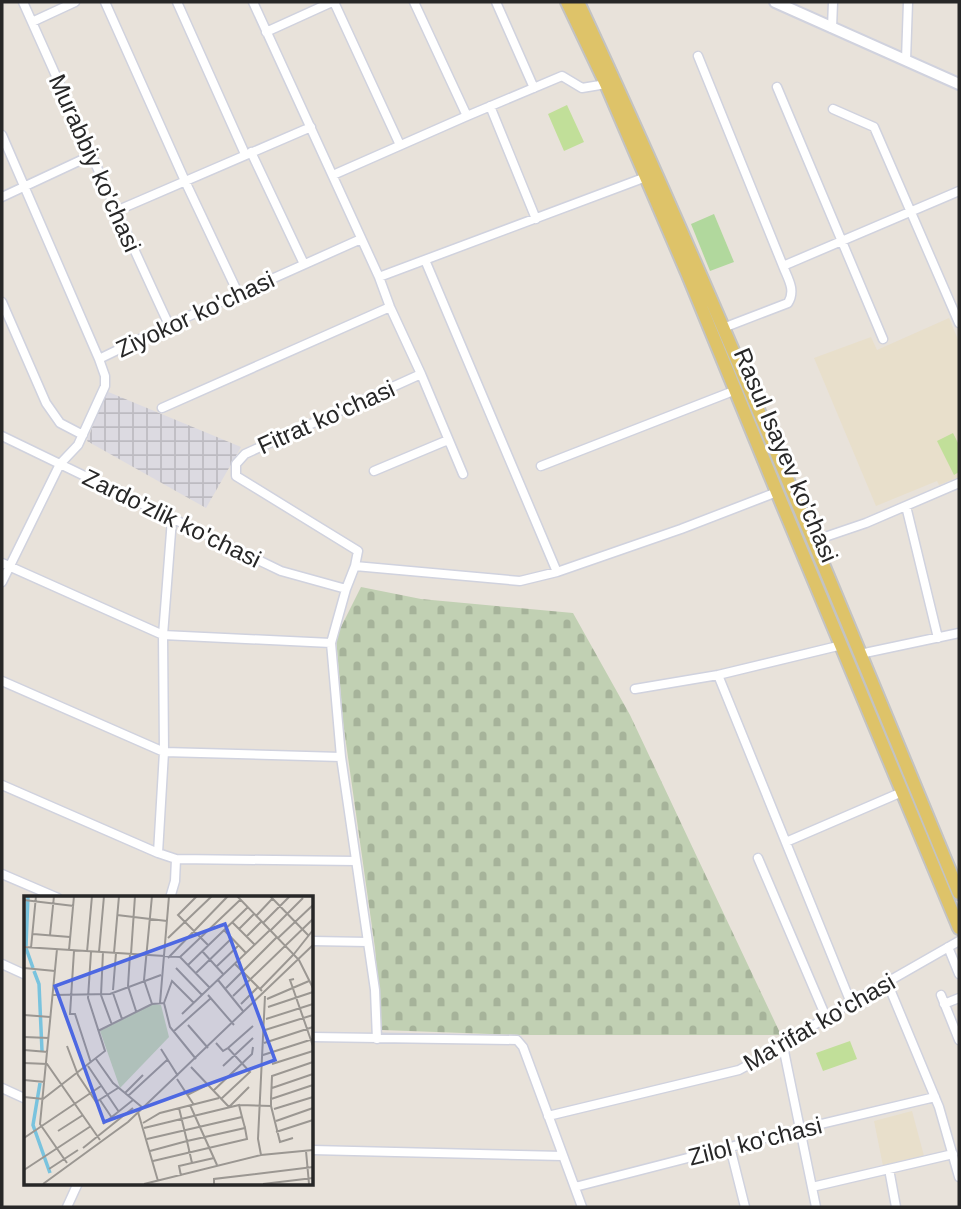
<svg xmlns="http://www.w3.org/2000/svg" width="961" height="1209" font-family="Arial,sans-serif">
<defs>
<pattern id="industrial-grid" width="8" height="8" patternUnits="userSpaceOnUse" patternTransform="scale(1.75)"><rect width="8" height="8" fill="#dcdae1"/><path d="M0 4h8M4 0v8" fill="none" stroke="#bdbbc1"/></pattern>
<pattern id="cemetery-stones" width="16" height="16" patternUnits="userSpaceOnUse" patternTransform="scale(1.75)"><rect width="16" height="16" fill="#c1d0b3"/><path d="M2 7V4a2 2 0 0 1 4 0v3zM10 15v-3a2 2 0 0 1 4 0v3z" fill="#a6b39a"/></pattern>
</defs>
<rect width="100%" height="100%" fill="#e8e2da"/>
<!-- industrial -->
<path fill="url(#industrial-grid)" d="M106,391L241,447L206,508L87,441Z"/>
<!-- education -->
<path fill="#e8dfcb" d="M949,318L959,342V477L939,485L937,481L876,506L814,358L871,337L877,350Z
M912,1111L924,1156L883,1166L874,1121Z"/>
<!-- grass -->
<path fill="#b1d89d" d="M714,214L734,262L710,271L691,224Z"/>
<!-- cemetery -->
<path fill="url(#cemetery-stones)" d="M361,587L421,599L573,613L630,715L781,1035H520L382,1030L375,948L343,722L336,637Z"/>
<!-- pitch -->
<path fill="#c1df99" d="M567,105L584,142L564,151L548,114Z
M953,433L959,445V472L954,475L937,441Z
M850,1041L857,1059L823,1071L816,1053Z"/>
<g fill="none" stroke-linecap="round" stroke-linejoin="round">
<!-- street casing -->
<g stroke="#d0d2de" stroke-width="11">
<path id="street" d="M23,2C71,109 119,218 169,325
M105,2L185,181L238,293
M177,2L245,154
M253,2L379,277L390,307L421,374L463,474
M334,2L400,145
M414,2L467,116
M496,2L534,88
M32,22L75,2
M832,28L833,2
M266,32L332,2
M698,56L783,266
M906,60L908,2
M777,87L883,339
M490,106L536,219
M833,109L874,127L959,323
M2,135L99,359L169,325L361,239
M251,152L304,264
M333,175L467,116L562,76L582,88L606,84
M2,197L92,155
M116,211L311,127
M425,260L557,572
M379,277L646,177
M2,302L46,403L60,423L83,435
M723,328L788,303C796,290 788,279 783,266L959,191
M162,408L390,307
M2,436L281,571L346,589
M541,466L736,390
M374,471L448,440
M906,506L938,638
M813,541L866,523L959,483
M2,563L163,635L331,643
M355,566L520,581L557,572L681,529L777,492
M2,582L60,464L78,445L105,386V376L99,359
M860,654L959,633
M718,675L851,1003
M2,681L164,752L341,757
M635,689L718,675L842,645
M2,785L158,853
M786,842L902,792
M758,858L826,1017
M176,859L356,861
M2,874L58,898
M170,898L175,881L176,859L158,853L164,752L163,635L172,519
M312,941L368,942
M948,947L959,974
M2,964L26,975
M887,982L939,1107L959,1177
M941,995L959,1040
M944,1004L959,998
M312,1037L517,1040L523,1047L582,1207
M377,1039L375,990L341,757L331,643L346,589L355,566L358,551L236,476V464L245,454L421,374
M783,1046L816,1207
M2,1088L26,1099
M548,1116L739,1070L783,1046L826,1017L959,941
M730,1147L745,1207
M312,1150L563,1156
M889,1169L896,1207
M575,1187L800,1129L935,1097
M812,1187L953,1154
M67,1207L78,1183"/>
</g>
<!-- secondary casing -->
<g stroke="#d0d2de" stroke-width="14">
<path id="secondary" d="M775,2L959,84"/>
</g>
<!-- primary casing -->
<g stroke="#c3c3c3" stroke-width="16">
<path id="primary" d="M567,2L606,84L688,275L777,492L959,928
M578,2C714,295 836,595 959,893"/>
</g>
<!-- street -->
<use href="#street" stroke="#fff" stroke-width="8"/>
<!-- secondary -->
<use href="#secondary" stroke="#fff" stroke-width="10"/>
<!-- primary -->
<use href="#primary" stroke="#dec369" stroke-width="12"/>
</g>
<g text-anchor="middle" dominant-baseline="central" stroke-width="6" stroke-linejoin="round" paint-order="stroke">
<!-- street labels -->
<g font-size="24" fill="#272727" stroke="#fff">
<text transform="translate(95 163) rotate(66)">Murabbiy ko'chasi</text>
<text transform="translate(195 314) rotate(-25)">Ziyokor ko'chasi</text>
<text transform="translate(326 417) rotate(-24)">Fitrat ko'chasi</text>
<text transform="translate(786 455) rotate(67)">Rasul Isayev ko'chasi</text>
<text transform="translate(172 518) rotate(26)">Zardo'zlik ko'chasi</text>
<text transform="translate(819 1022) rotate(-30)">Ma'rifat ko'chasi</text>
<text transform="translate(755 1141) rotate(-14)">Zilol ko'chasi</text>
</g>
</g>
<!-- overview -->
<g transform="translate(24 896)">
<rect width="289" height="289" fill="#e8e2da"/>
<path d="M129,108L137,109L145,141L96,192L76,135Z" fill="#c1d0b3"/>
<path fill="none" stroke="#79c3de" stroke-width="3.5" d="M2,50L4,0M2,52L9,72M10,75L15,88L18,155M16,187L9,229L26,277"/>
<path fill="none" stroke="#9b9792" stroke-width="2" d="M173,0L154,19L184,49M213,0L275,64L289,92M246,0L284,39M0,4L50,10M93,19L143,25M232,20L248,3M208,26L231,49M239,27L266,0M215,33L230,18M200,34L222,57M246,35L279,2M9,38L46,41M26,39L30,0M222,41L237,26M144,42L188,0M254,42L289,9M0,51L156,61M7,52L12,0M33,53L16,228L43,267M45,54L50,0M50,55L46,118H51L67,167M178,55L200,79M63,56L68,0M75,56L80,0M79,56L77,99L88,129M90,57L95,0M106,58L104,90L112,115M107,58L111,0M270,58L289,34M144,62L204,0M211,68L238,95M164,69L224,11M192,71L215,49M0,72L31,75M152,72L178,99M172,77L208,42M270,83L266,84L289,150M194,84L219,115M186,92L156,61L216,4M202,92L253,41M236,93L270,58M89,94L92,57M89,97L98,123M29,99L86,98L137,79M184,99L210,129M209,100L289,23M243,103L285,85M136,107L145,0M140,107L146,131L172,163M140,107L148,85L170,107M128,108L120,84L128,0M217,108L234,91M244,111L289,96M158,118L246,34M0,119L26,121M242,123L289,108M164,129L184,152M241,134L289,119M74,135L128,108L140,107M149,136L187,102M0,141L25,142M192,147L199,155L204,152L226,176L197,203M240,147L289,131M43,150L54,179L72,206L94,192M204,152L229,130M137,153L154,180M0,154L24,156M239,159L289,143M72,163L89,187L119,212M0,167L23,168L76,244M248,168L289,155M64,170L95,216M199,170L229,142M167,171L205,211M153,183L170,209M0,184L21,186M248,192L289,178M189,195L228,158L229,151M101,197L119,179M163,199L183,189M104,200L143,164M0,201L19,203L81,155L64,102L67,56M247,203L248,180L289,166M76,204L88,222M166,209L193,269M215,209L247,210V203L289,189M247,210L256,246L269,242M205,211L225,191M250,213L289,201M114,216L134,285M252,225L289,212M119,227L136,217L195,202M79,228L109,204M120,232L215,209L218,221M34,235L59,219M252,236L289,224M0,242L77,190M123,243L218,221L221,232M59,252L109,212M126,255L163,245L168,267L155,270L157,280M282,255L285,288M237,259L234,243L241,100M129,265L223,243L221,232L163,245L155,212M168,267L190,262M25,273L54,254M0,274L67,230M19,288L104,226L289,49M120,288L237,259L289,254M190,288V283L289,271M239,288L289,282"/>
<path fill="#4d68e2" fill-opacity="0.15" stroke="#4d68e2" stroke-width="3.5" d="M201,28L251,164L80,226L31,90Z"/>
<rect width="289" height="289" fill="none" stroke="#272727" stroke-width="3.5"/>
</g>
<!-- border -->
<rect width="961" height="1209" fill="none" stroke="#272727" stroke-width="7"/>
</svg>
